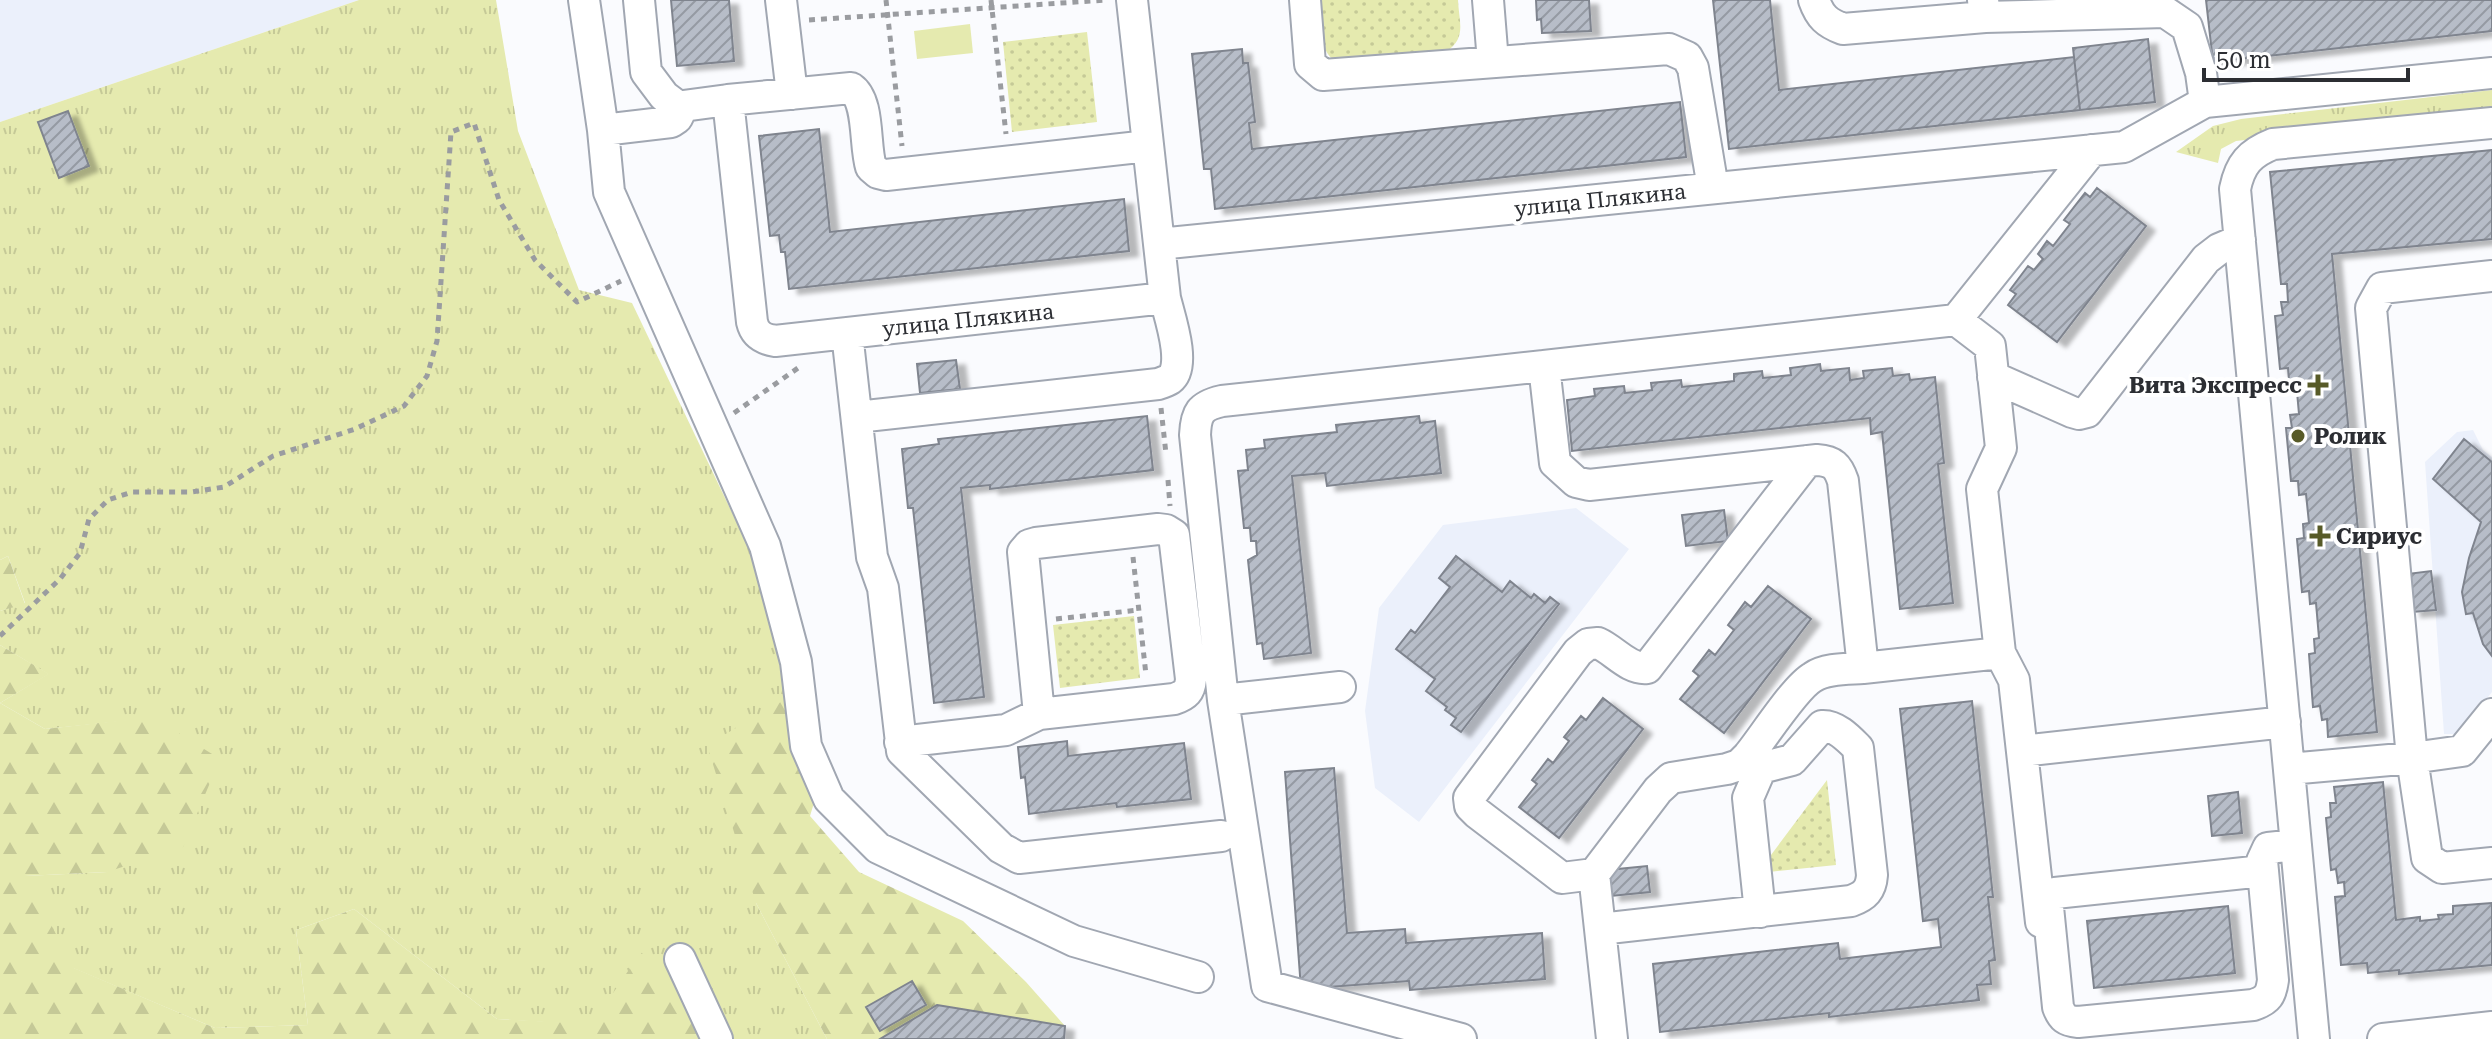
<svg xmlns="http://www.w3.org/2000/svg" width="2492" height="1039" font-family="'Roboto Serif',serif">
<defs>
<pattern id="grass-tufts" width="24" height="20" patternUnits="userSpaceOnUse" patternTransform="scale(2)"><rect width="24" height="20" fill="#e5eaaf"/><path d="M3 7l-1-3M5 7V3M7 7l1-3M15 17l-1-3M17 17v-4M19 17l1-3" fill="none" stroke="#c5c997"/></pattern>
<pattern id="forest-firs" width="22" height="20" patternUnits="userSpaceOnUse" patternTransform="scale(2)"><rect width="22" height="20" fill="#e5eaaf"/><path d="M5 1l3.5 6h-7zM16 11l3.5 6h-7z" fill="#c5c997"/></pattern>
<pattern id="park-dots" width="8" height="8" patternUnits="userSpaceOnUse" patternTransform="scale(2)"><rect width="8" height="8" fill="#e5eaaf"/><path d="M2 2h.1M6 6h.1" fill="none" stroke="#c5c997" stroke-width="1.8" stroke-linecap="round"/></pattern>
<pattern id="building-hatch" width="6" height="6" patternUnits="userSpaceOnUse" patternTransform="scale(2)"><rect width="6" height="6" fill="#b7bdc8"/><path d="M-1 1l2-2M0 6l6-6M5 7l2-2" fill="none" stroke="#959aa3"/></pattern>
<filter id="shadow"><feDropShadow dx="9" dy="5" stdDeviation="2" flood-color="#0004"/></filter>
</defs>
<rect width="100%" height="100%" fill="#fafbfe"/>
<!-- built -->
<path fill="#ebf0fb" d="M0,0H359L0,122Z
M2473,430L2483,450L2492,457V692L2458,734H2444L2425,462L2457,432Z
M1576,508L1629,549L1419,822L1375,788L1365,711L1379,608L1443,525Z"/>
<!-- grass -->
<path fill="url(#grass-tufts)" d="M359,0H496L518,131L579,290L632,303L779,611L794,694L756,903L827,1039H719L592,1025L497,1019L354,909L296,930L308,1025L215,1028L73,968L24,876L107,872L153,718L45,729L0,703L48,674L0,645V611L25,603L8,556L0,560V122Z
M2492,90V113L2236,141L2221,149L2218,163L2176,152L2213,126L2241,119Z"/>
<!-- forest -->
<path fill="url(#forest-firs)" d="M8,556L25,604L0,611V560Z
M0,645L49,674L0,703Z
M794,694L826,763L810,816L859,872L963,921L1026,982L1065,1026L937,1005L880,1039H827L756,903L707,745Z
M0,703L45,729L153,717L220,759L183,847L107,872L25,876L74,968L215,1028L308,1025L296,930L354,909L497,1019L592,1024L641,952L719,1039H0Z"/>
<!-- park -->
<path fill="url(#park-dots)" d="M1320,0H1458C1459,23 1467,38 1446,52L1336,61C1317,52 1322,18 1320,0Z
M1087,32L1097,122L1012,132L1003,42Z
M1134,616L1140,678L1060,688L1053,625Z
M1827,780L1836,865L1769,872L1768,859Z"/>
<!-- pitch -->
<path fill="#e5eaaf" d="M970,24L973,53L917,59L914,31Z"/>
<!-- building -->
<path fill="url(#building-hatch)" stroke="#7f848e" stroke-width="2" filter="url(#shadow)" d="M671,0H729L734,61L677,66Z
M1536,0H1589L1591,31L1542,33L1541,19L1537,20Z
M1713,0H1770L1779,90L2074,57L2080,110L1729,149Z
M2206,0H2492V31L2213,62Z
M2148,39L2155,102L2080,110L2073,48Z
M1242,49L1243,63H1248L1255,122L1249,123L1252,149L1680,102L1686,157L1215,209L1211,169H1204L1192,54Z
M68,111L89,166L59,178L38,122Z
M819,129L830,232L1124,199L1129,251L789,289L785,252H781L779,235L770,236L759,136Z
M2492,150V239L2332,254L2377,732L2328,737L2327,719L2322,720L2320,706L2313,707L2309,654L2315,653L2314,639L2319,638L2316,603L2310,604L2309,591L2302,592L2297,539L2304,538L2303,524L2309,523L2306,494L2299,495L2298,481H2291L2286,428H2292L2290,415L2299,414L2296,381H2289L2288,368L2280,369L2275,316L2283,315L2281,302H2288L2287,284H2281L2270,172Z
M2097,188L2146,226L2057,342L2008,305L2016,294L2010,290L2028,266L2034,270L2043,259L2038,254L2047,241L2053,246L2070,224L2064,220L2085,193L2090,197Z
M956,360L960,389L920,393L917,364Z
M1820,364L1821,371L1849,368L1850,380L1864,378L1863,371L1892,368L1893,376L1909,374L1910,380L1935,377L1944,463L1938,464L1953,603L1900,609L1882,432L1871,434L1870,418L1572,451L1567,400L1595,396L1594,389L1624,386L1625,393L1652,390L1651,383L1681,380L1682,387L1734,381V374L1762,371L1763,378L1791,375L1790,368Z
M1147,416L1153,470L990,489V485L961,488L984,697L934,703L913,508H908L902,449L939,444L938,439Z
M1419,416L1420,423L1435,421L1441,473L1327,486L1325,473L1292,476L1311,653L1264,659L1262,643L1257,644L1248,560L1257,555L1256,541H1251L1250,528H1244L1238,471L1248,470L1246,450L1265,448L1264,440L1337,432L1336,425Z
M2464,439L2492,462V656L2483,644L2473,613L2466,614L2462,592L2469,558L2481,522L2433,479Z
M1724,510L1728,541L1686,546L1682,515Z
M1456,556L1502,592L1510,581L1531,598L1534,594L1545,603L1550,597L1559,604L1461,732L1451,725L1456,718L1445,710L1447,707L1426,691L1435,679L1396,649L1411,630L1415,633L1450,587L1439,578Z
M2431,571L2436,610L2412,612L2407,574Z
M1768,586L1811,619L1724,733L1680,699L1699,676L1693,671L1709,650L1715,655L1734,630L1728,625L1745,602L1751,607Z
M1603,698L1643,729L1559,838L1519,807L1537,784L1532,780L1548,759L1553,763L1569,741L1564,737L1581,716L1586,720Z
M1972,701L1993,897H1988L1995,960L1989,961L1991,984L1977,985L1979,1000L1829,1017V1013L1660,1032L1653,964L1838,943L1840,959L1941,947L1938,919L1923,921L1900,709Z
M1067,741L1068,756L1184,743L1191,799L1117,807L1116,803L1029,814L1025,777L1021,778L1018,747Z
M1334,768L1347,933L1405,929L1406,943L1542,933L1545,979L1410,990L1409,981L1301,989L1285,772Z
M2383,782L2396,920L2420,917V921L2439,919L2438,915L2453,914V906L2492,903V965L2399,974V970L2368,973L2367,963L2341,965L2335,897L2345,896L2344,882L2338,883L2336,869L2331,870L2326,818L2331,817L2330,803H2336L2334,787Z
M2238,792L2242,833L2212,836L2208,796Z
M1647,866L1650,892L1611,896L1608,870Z
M2228,906L2235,973L2094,988L2087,921Z
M912,981L926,1005L880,1031L866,1007Z
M937,1005L1065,1026L1064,1039H880Z"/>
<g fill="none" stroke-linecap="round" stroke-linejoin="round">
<!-- minor casing -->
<g stroke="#a1a7b2" stroke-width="34">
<path id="minor" d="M584,0L603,130L671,122L677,118L683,106
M639,0L646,72L664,96L676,105L683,106L728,100L752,322C755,335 763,339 775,341L1165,298L1159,244L2124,147L2205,102L2492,73
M781,0L792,94
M1132,0L1159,244
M1305,0L1310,64L1323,75L1669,49L1687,57L1693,68L1713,188
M1488,0L1493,62
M1814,0C1820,17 1827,23 1843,29L1985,17L1983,0
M1985,17L2165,12L2187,27L2201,73L2205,102
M728,100L851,88C870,101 864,145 871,167L878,173L886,175L1148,146
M603,130L609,192L765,546L796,662L806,746L829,799L878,848L1074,941L1198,977
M2492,276L2382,288L2371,308L2412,758L2427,858L2442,868L2492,863
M1956,320L1990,346L2001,448L1982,489L2000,653L1863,668L1843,481C1838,466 1833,461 1817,460L1589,485L1576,482L1555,463L1544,366L1956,320L2092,150
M847,333L872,557L883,588L902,751L1001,848L1019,858L1221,836
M1993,377L2072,412L2079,414L2087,412L2206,259L2219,249L2240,240
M857,417L1158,384C1161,383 1167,381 1170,379C1187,366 1169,315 1165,298
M2000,653L2014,680L2041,922
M1340,687L1223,700L1195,435C1196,413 1200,406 1222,401L1544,366
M1223,700L1267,986L1461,1039
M900,742L1006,730L1039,714L1174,699C1186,695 1190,691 1191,679L1174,535L1166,530L1158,529L1036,543L1029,545L1023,552L1039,714
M1754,751L1761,768L1748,798L1760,912
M2022,751L2285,722
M2289,769L2412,758L2462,751L2492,714
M2263,871L2273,980C2271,995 2268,1000 2253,1005L2078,1022C2066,1021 2062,1018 2058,1007L2048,907L2050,898L2055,893L2263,871L2262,861L2268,848L2296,845
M1594,874L1562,878L1477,813L1470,806L1469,798L1578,652L1588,644L1598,643C1614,650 1629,670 1647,668L1807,461
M1600,929L1851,901C1865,896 1871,890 1872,875L1858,748C1849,739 1836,725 1822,726L1792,760L1761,768
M680,959L717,1039
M1612,1039L1594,874L1658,790L1671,778L1727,769L1739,765L1748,756C1763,738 1795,687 1813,677C1826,668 1848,669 1863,668
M2314,1039L2235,189C2240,164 2250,153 2273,144L2492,123
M2383,1039L2492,1027"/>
</g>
<!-- path -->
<path stroke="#9a9ca0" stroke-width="5" stroke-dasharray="6 6" stroke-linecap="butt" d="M886,0L902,146
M991,0L1006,134
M809,20L1106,0
M1161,408L1166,454
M734,413L798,368
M1168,480L1170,506
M1133,557L1146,675
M1056,619L1139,610
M0,636L60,579L80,553L89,519L108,500L132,492H192L224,487L273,456L355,429L404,406L427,376L437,341L451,132L474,123L499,200L535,260L577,302L621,281"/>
<!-- minor -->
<use href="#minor" stroke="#fff" stroke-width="30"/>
</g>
<!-- markers -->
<g fill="#575a27" stroke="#fff" stroke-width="3">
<path d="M2314 373h8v8h8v8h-8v8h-8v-8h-8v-8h8z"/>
<circle cx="2298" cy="436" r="8"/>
<path d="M2316 524h8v8h8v8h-8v8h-8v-8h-8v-8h8z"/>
</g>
<g text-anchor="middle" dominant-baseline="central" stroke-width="8" stroke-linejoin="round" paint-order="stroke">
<!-- street labels -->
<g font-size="22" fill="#2c2e33" stroke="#fff">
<text transform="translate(1600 200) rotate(-6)">улица Плякина</text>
<text transform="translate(968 320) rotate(-6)">улица Плякина</text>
</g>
<!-- poi labels -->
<g font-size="22" font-weight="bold" fill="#2c2e33" stroke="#fff" text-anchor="start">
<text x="2302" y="385" text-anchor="end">Вита Экспресс</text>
<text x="2314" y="436">Ролик</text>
<text x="2336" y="536">Сириус</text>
</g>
</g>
<!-- scale -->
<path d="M2204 68v12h204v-12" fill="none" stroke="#2c2e33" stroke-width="4"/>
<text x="2216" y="68" font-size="24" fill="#2c2e33" stroke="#ffffff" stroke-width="6" paint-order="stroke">50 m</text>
</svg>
